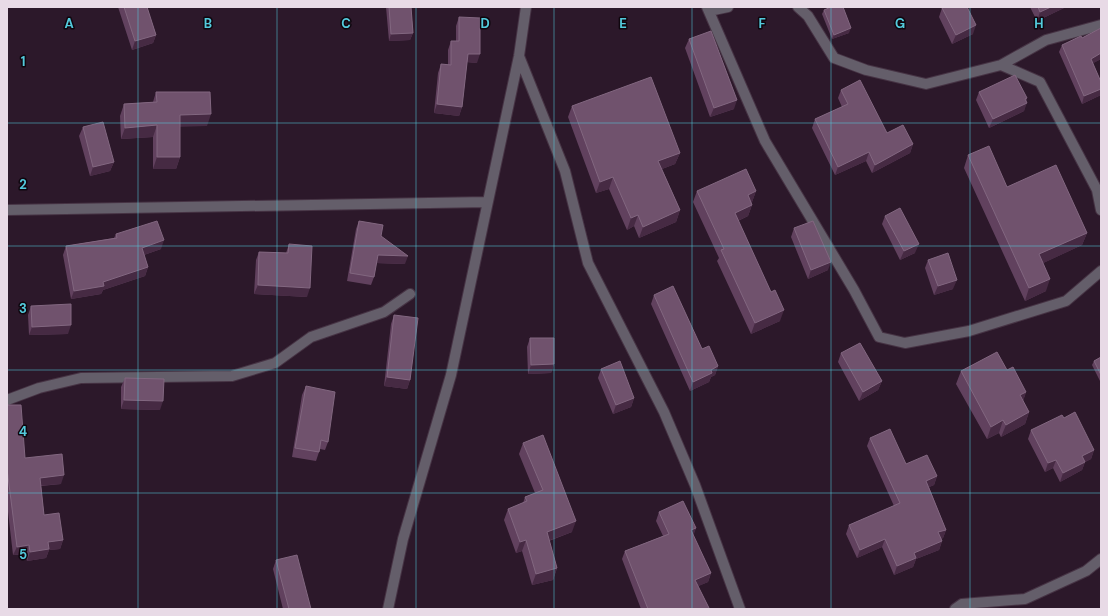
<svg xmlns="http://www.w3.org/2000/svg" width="1108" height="616" font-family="'DM Sans',sans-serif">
<rect width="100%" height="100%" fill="#2c182a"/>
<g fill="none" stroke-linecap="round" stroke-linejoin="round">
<!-- minor casing -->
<g stroke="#463344" stroke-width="12">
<path id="minor" d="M707,7L765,141L854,290L879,337L905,343L969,331L1066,301L1101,271
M798,7L808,16L834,58L866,70L926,84L1001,65L1046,40L1101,25
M709,11L728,7
M519,56L565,171L588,263L664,412L695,485L740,609
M1001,65L1040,82L1097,190L1101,210
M7,210L487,202
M7,400L39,388L81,378L232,376L275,363L311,337L384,312L410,294
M388,609L403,539L451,375L519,56L526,7
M955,609L962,604L1025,599L1086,571L1101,559"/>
</g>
<!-- minor -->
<use href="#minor" stroke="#645e6a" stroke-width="10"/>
</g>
<!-- wall -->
<path fill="#61415e" d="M118,7H147L156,35L153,43L132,50Z
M386,7H411L413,33L410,40L389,41Z
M1030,7H1066L1037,21Z
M942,8L973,34L952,44L939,17Z
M824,10L849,33L832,39L822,14Z
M459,17L477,63L467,62L462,107L459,116L434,113L438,73L441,64L448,65V50L451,41H456V26Z
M1101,28V59L1093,63L1101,95L1082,104L1059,52L1062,45L1082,38Z
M689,39L734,109L710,117L685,48Z
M841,90L887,133L913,144L910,153L872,173L866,161L835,175L812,128L815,119L842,107L838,98Z
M156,92L207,126H180V157L176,169H153V137L121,139L120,116L124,104L153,102Z
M979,92L1027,98L1024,111L989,128L976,100Z
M572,106L680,153L675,164L662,169L680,210L676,222L639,238L634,226L627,230L609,189L596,193L568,117Z
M83,127L114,162L110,171L90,176L79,136Z
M968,155L1007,187L1087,233L1082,245L1043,263L1046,291L1025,301L964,168Z
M697,191H756L752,202L751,203L752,205L748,216L738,221L780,321L751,334L717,261L719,258L693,202Z
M885,216L915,253L900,260L882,224Z
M359,221L381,236L405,264L376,263L374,277L371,285L347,281L356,229Z
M794,228L828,270L808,279L791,237Z
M116,234L161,249L144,255L148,267L145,276L103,290L101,294L71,299L63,255L66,246L114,238Z
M289,244L307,297L254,294L256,260L259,252L286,253Z
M928,260L953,289L934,295L925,268Z
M654,295L702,349L718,366L715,375L711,377L709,382L690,391L651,304Z
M31,306L68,334L29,335L28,315Z
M394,315L410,380L407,389L384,386L391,324Z
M530,338L554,364L551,373L528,374L527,347Z
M841,353L882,381L878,390L859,401L838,362Z
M1101,357V383L1092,365L1094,361Z
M601,369L634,398L631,407L613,414L598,378Z
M1007,370L1026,392L1023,401L1029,412L1025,424L1001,437L999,433L987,439L956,384L961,371Z
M125,378L160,410L121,409V387Z
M306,386L328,442L325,450L320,449L316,461L292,457L302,395Z
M7,405L25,458L61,484L41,486L44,515L63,540L60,549L49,550L46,558L27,561L25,554L13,555L7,503Z
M1064,418L1094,450L1091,459L1085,462L1082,470L1060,482L1053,468L1045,472L1028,439L1031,430Z
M870,438L906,464L937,476L934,485L929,487L946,530L943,538L941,539L942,541L939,550L916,559L913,567L894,575L882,547L857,558L846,534L849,525L894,506L867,446Z
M523,443L572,532L549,541L557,568L553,580L532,585L522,551L516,553L504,520L508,509L523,503L525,497L535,493L519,454Z
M659,512L696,528L693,535L711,573L708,582L698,586L709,608V609H641L622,559L625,551L663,536L656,521Z
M276,560L311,609H283L273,569Z"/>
<!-- shaded-wall -->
<path fill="#462a43" d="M1051,7H1066L1037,21L1040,12Z
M976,25L973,34L952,44L956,35Z
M851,28L849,33L832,39L834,35Z
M413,33L410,40L389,41L391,34Z
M156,35L153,43L132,50L135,41Z
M1101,53V59L1088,66L1091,59Z
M468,54H480L477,63L465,62Z
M1101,89V95L1082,104L1084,96Z
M1027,98L1024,104L1027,103L1024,111L989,128L993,119Z
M737,100L734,109L710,117L714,108Z
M437,104L462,107L459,116L434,113Z
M211,114L207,126L176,127L180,115Z
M157,125L153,137L121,139L125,128Z
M913,144L910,153L872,173L875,165Z
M869,152L866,161L835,175L838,167Z
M680,153L675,164L654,172L658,161Z
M157,157H180L176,169H153Z
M114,162L110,171L90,176L93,167Z
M613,177L609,189L596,193L600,182Z
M756,191L752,202L744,206L748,195Z
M752,205L748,216L731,224L735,213Z
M680,210L676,222L639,238L643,227Z
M638,215L634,226L627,230L631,218Z
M1087,233L1082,245L1035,267L1039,254Z
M164,240L161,249L138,257L142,248Z
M919,244L915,253L900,260L904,251Z
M378,255L408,256L405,264L375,263Z
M831,262L828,270L808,279L811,270Z
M148,267L145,276L103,290L101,294L71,299L74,291Z
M1050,279L1046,291L1025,301L1029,288Z
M957,280L953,289L934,295L938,286Z
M258,285L310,288L307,297L254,294Z
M784,310L780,321L751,334L755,323Z
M71,325L68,334L29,335L32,327Z
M554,364L551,373L528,374L531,365Z
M718,366L715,375L711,377L709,382L690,391L693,382L711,370Z
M387,377L410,380L407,389L384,386Z
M882,381L878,390L859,401L863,392Z
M1026,392L1022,404L1020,395Z
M634,398L631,407L613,414L616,405Z
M124,400L163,401L160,410L121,409Z
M1029,412L1025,424L1001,437L1006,425Z
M1003,420L999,433L987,439L991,427Z
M1094,450L1091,459L1079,465L1082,456Z
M1056,460L1053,468L1045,472L1048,463Z
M1085,462L1082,470L1060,482L1063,473Z
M64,475L61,484L36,486L40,478Z
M937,476L934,485L923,490L926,481Z
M576,521L572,532L542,543L547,532Z
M696,528L693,537L691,530Z
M946,530L943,538L935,541L938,532Z
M885,539L882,547L857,558L860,550Z
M63,540L60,549L49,550L46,558L27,561L30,552L48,542Z
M526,540L522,551L516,553L520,542Z
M942,541L939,550L916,559L913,567L894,575L897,566L914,553Z
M29,545L25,554L13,555L17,547Z
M557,568L553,580L532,585L536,574Z
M711,573L708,582L692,589L695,580Z"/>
<!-- building -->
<path fill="#70526d" stroke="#826780" d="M124,7H147L156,35L135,41Z
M389,7H411L413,33L391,34Z
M831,7H843L851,28L834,35L824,10Z
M944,7H967L976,25L956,35L942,8Z
M1038,7H1051L1040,12Z
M459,17L480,18V54H468L462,107L437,104L441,64L451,65V41H459Z
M1101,28V53L1091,59L1101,82V89L1084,96L1062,45L1081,36L1082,38Z
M711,31L737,100L714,108L689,39Z
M1015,75L1027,98L1025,99L1027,103L993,119L979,92Z
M651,77L680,153L658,161L680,210L643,227L638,215L631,218L613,177L600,182L572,106Z
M860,80L887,133L903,125L913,144L875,165L869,152L838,167L815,119L848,104L841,90Z
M156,92H210L211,114L180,115V157H157V125L125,128L124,104L157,102Z
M103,122L114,162L93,167L83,127Z
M989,146L1007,187L1056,165L1087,233L1039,254L1050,279L1029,288L968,155Z
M746,169L756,191L748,195L752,205L735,213L771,292L775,290L784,310L755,323L721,250L724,249L697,191Z
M900,208L919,244L904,251L885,216Z
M157,221L164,240L142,248L148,267L103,282L104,286L74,291L66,246L117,238L116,234Z
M359,221L383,225L381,236L408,256L378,255L374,277L350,273Z
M813,221L831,262L811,270L794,228Z
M289,244L312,246L310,288L258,285L259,252L288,253Z
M948,253L957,280L938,286L928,260Z
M673,286L702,349L709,346L718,366L711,370L712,373L693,382L654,295Z
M71,304V325L32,327L31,306Z
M394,315L418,318L410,380L387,377Z
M530,338H554V364L531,365Z
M860,343L882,381L863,392L841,353Z
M997,352L1007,370L1013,367L1026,392L1020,395L1029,412L1006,425L1003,420L991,427L961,371Z
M1101,357V375L1094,361Z
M620,361L634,398L616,405L601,369Z
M125,378L164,379L163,401L124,400Z
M306,386L335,392L328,442L321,440L319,452L295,448Z
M7,405H21L25,458L62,454L64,475L40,478L44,515L59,513L63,540L48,542L49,549L30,552L29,545L17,547L7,469Z
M1075,412L1094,450L1082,456L1085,462L1063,473L1056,460L1048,463L1031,430L1062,415L1064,418Z
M890,429L906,464L927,455L937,476L926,481L946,530L938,532L942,541L914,553L916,558L897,566L885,539L860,550L849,525L900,503L870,438Z
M543,435L576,521L547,532L557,568L536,574L526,540L520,542L508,509L527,501L525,497L543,490L523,443Z
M683,501L696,528L691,530L711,573L695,580L709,608L707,609H648L625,551L669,534L659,512Z
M297,555L311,609H289L276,560Z"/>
<!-- grid -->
<path fill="none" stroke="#53cadc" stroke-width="1" stroke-opacity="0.55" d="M138,7V609M277,7V609M416,7V609M554,7V609M692,7V609M831,7V609M970,7V609M7,123H1101M7,246H1101M7,370H1101M7,493H1101"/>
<g font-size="13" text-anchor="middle" font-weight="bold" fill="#53cadc" stroke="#0f060e" stroke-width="3" stroke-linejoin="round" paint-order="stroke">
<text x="69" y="28">A</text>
<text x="208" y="28">B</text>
<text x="346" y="28">C</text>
<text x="485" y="28">D</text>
<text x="623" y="28">E</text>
<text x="762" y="28">F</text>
<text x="900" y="28">G</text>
<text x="1039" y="28">H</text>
<text x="23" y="66">1</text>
<text x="23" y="189">2</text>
<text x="23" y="313">3</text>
<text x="23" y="436">4</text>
<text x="23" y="559">5</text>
</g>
<!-- border -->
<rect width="1108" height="616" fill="none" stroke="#e8dae6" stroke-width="16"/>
</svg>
